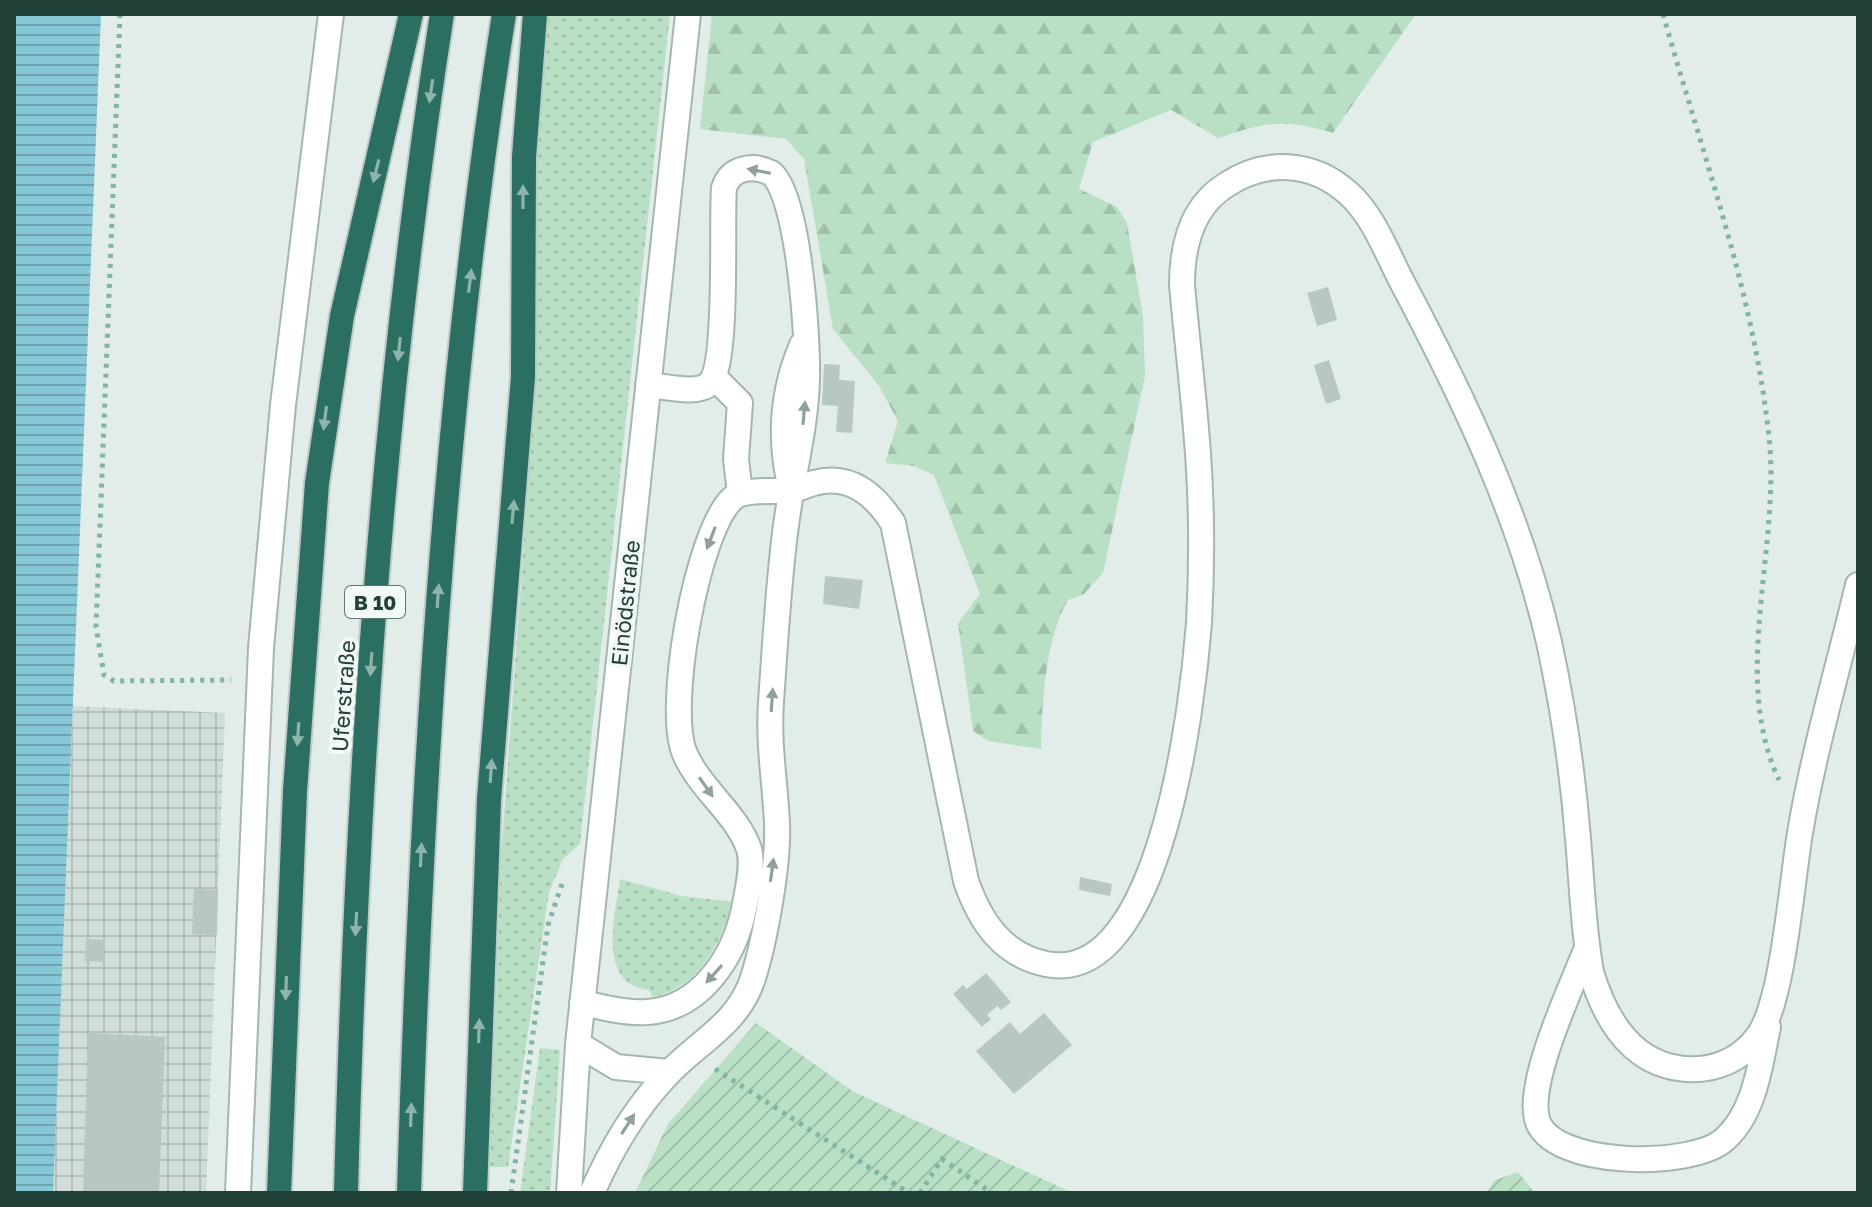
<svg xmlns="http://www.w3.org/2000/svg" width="1872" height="1207" font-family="'Golos Text',sans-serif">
<defs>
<pattern id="industrial-grid" width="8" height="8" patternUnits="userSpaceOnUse" patternTransform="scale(2)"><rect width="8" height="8" fill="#d0ddd8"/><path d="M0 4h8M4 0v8" fill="none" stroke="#b2bfba"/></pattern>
<pattern id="grass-dots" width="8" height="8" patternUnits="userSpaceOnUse" patternTransform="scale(2)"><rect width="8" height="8" fill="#b9e0c5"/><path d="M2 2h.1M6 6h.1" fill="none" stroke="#9fc1aa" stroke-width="1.8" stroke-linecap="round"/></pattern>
<pattern id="forest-firs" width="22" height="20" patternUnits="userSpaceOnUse" patternTransform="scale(2)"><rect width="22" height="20" fill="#b9e0c5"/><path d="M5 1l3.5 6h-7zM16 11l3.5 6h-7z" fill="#9fc1aa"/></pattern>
<pattern id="garden-furrows" width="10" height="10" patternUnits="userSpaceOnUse" patternTransform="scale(2)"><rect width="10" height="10" fill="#b9e0c5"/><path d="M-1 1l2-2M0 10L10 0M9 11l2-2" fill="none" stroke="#9fc1aa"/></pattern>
<pattern id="water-rules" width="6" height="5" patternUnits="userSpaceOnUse" patternTransform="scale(2)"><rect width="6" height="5" fill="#86c8d7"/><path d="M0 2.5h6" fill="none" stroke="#6da4af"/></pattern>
</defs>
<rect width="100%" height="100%" fill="#e2ede9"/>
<!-- industrial -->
<path fill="url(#industrial-grid)" d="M73,706L225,713L206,1193H53Z"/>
<!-- grass -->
<path fill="url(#grass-dots)" d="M547,14H670L580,844L563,859L549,892L508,1167H490L501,857L533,420L537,108Z
M620,879L682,896L733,902C720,944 700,987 653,997L649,990C596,984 615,916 620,879Z
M540,1048L560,1050L550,1193H520Z"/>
<!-- forest -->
<path fill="url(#forest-firs)" d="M712,14H1416L1333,133C1284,118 1266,122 1218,138L1171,110L1093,142L1079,189L1117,207L1127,223L1143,316L1145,376L1103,573L1083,595L1068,600C1045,638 1042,706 1041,749L988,741L973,731L958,623L980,594L934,475L914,466L885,463L898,421L879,386L833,329L804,159L786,139L700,129Z"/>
<!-- garden -->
<path fill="url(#garden-furrows)" d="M756,1023L854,1092L1073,1193H635L668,1124Z
M1518,1172L1535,1193H1486L1495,1180Z"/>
<!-- water -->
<path fill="url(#water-rules)" d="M14,14H101L53,1193H14Z"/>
<!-- building -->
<path fill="#b7c8c2" d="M1328,287L1337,320L1317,326L1307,293Z
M1329,360L1341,399L1326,404L1314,365Z
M824,364L840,365L839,380L855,381L852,433L836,432L838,406L822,405Z
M825,576L863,580L859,609L823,604Z
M1080,877L1112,884L1110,896L1079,890Z
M194,889L218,890L217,935L192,934Z
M86,939L105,940L104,962L85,961Z
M986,973L1011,1002L1001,1010L997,1006L987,1015L991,1019L982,1027L953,994L963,985L967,989Z
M1044,1013L1072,1045L1014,1094L976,1051L1010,1022L1020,1034Z
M88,1033L165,1037L159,1193H83Z"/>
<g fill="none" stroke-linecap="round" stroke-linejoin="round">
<!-- minor casing -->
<g stroke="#a4b6b0" stroke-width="28">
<path id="minor" d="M714,377L740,403L736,459L740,494
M789,480C779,433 783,389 802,345
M1586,950C1571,988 1527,1081 1537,1119C1550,1168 1693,1169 1725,1139C1755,1112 1760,1065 1768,1027
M582,1003C603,1007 626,1014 648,1012C701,1008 734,957 744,909C747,892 754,866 749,849C737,814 700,789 685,754C665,709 697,532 732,499C745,487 775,493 791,490C799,489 806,485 814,483C850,473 875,495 893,523L966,881C980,921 1002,955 1046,964C1162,988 1193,699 1199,623C1202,567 1202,510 1198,454C1194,397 1187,341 1182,285C1182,246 1191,207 1226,185C1266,159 1312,161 1348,193C1373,215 1386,251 1401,280C1462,395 1520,515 1549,642C1563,707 1573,774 1578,839C1582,883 1583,928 1591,972C1603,1012 1624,1054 1668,1066C1703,1075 1738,1065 1759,1035C1784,998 1792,876 1801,827C1815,746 1839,665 1858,585
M578,1044L616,1067L669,1072
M238,1193L261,648L283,405L331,14
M569,1193L578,1044L688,14
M592,1193C611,1149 633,1111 666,1076C697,1042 738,1025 753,978C765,940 779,863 777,823C775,781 768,745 771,702C775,646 778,589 785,533C791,481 806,430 807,378C808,338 799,195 771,173C753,164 731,167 724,188C721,222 729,365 709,384C697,395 663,386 648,385"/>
</g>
<!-- highway casing -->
<g stroke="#c1cac7" stroke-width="28">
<path id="highway" d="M279,1193L295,791L317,483L342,316L411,14
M346,1193C356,799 381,403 442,14
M409,1193C421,799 443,404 504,14
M475,1193L489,799L523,377L524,157L535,14"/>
</g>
<!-- path -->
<path stroke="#80b4a4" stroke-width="5" stroke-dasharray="4 6" stroke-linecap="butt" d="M120,14L96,627L104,675L114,681L231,680
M1663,14C1702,153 1754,294 1769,437C1781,547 1730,677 1779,780
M715,1069L909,1193
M511,1193L548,925L563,881
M920,1193L942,1159L992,1193"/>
<!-- minor -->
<use href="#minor" stroke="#fff" stroke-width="24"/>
<!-- highway -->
<use href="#highway" stroke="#2a6f62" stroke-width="24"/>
</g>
<!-- one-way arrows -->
<defs><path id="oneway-solid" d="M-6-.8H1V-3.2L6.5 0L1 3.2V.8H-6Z" transform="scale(2)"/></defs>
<g fill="#8eb4ac">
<use href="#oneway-solid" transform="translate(431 91) rotate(98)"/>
<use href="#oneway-solid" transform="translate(376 171) rotate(104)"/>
<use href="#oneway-solid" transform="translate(523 197) rotate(-90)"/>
<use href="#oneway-solid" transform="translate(470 281) rotate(-83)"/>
<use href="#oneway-solid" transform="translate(399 349) rotate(96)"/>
<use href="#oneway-solid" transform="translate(325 418) rotate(97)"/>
<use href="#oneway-solid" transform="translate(513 512) rotate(-85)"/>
<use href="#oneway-solid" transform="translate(438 596) rotate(-86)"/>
<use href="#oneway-solid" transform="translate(371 664) rotate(94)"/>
<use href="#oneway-solid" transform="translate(298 734) rotate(94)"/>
<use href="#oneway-solid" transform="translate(491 771) rotate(-86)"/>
<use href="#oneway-solid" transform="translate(421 855) rotate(-87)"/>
<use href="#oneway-solid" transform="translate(356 924) rotate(93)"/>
<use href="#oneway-solid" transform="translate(286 988) rotate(92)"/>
<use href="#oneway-solid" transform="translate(479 1031) rotate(-88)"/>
<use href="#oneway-solid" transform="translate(411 1115) rotate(-88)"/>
</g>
<g fill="#90a09c">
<use href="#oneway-solid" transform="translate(759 171) rotate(-169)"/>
<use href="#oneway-solid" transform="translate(804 413) rotate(-85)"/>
<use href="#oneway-solid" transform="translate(711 538) rotate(111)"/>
<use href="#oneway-solid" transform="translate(772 700) rotate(-86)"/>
<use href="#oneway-solid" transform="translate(706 787) rotate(55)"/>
<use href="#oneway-solid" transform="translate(772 870) rotate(-82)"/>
<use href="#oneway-solid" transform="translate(714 974) rotate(132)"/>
<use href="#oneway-solid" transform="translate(628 1124) rotate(-57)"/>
</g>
<g text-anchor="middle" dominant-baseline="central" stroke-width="8" stroke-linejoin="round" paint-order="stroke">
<!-- shield labels -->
<rect fill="#f3f9f6" stroke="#5f7871" stroke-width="2" x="345" y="586" width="60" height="32" rx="6"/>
<g font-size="20" font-weight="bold" fill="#204038">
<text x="375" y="602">B 10</text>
</g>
<!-- street labels -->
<g font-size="22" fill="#204038" stroke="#f3f9f6">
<text transform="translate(625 603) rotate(-84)">Einödstraße</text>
<text transform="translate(343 696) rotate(-86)">Uferstraße</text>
</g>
</g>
<!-- border -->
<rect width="1872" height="1207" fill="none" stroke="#204038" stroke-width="32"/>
</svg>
